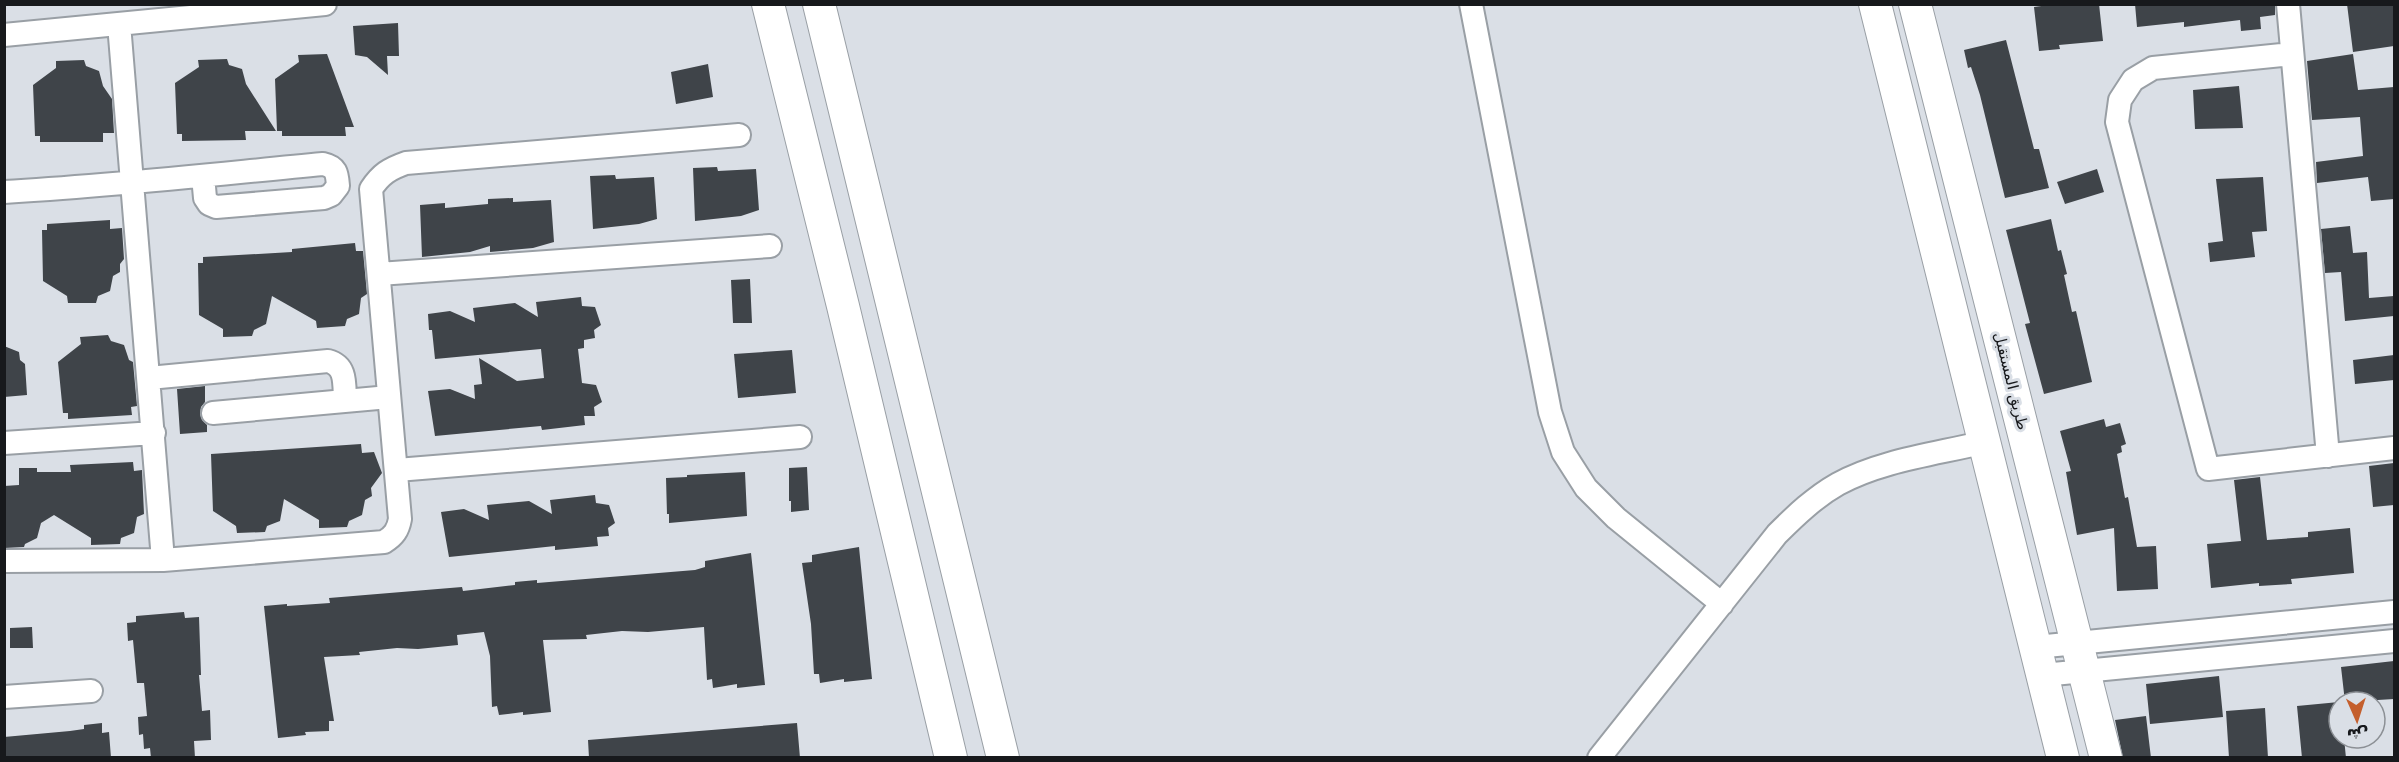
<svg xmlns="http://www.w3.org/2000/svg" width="2399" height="762" font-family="'DejaVu Sans',Cairo,sans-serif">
<rect width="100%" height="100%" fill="#dadfe6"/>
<!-- building -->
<path fill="#3f4449" d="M2056,4H2099L2103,41L2059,45L2060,49L2039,51L2034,7Z
M2135,4H2275V15L2260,17L2261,29L2241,31L2240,20L2184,27V22L2137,27Z
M2347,4H2394V46L2353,52Z
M398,23L399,56H387L388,75L367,57L355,55L353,26Z
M2006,40L2034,149H2039L2049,188L2005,198L1980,95L1971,67L1968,68L1964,50Z
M327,54L354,127H345L346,136H282V131H277L275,79L299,62L298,55Z
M2353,54L2358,90L2394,87V199L2371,201L2368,177L2317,183L2316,162L2363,156L2360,117L2312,120L2307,61Z
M227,59L229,65L242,69L246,84L276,131H245L246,140L182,141V134H177L175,83L199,67L198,60Z
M84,60L86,66L99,71L103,86L112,99L114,133H103V142H40V136H35L33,85L56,68V61Z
M708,64L713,97L676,104L671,72Z
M2239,86L2243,128L2195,129L2193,90Z
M717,167L718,171L756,169L759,210L741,216L695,221L693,168Z
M2097,169L2104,192L2065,204L2057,182Z
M615,175L616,179L654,177L657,219L639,224L593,229L590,176Z
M2263,177L2267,231L2252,232L2255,257L2210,262L2208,243L2223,241L2216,179Z
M513,198V202L551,200L554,242L533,248L490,252V246L470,252L422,257L420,205L445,203V208L488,204V199Z
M2051,219L2058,251L2061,250L2067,274L2064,275L2072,312L2076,311L2092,382L2044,394L2025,324L2030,323L2006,230Z
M110,220V229L122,228L124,259L120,264V272L113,276L110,291L98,296L96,303H68L67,296L43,281L42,230H47V224Z
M2350,226L2353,253L2367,252L2369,298L2394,296V316L2345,321L2341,272L2325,273L2321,229Z
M355,243L356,251H363L367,294L361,298L359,314L347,319L345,326L317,328L316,321L272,296L266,324L254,330L252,336L223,337V329L199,315L198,263H203V257L292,252V249Z
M750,279L752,323H733L731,280Z
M581,297L582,306L595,307L601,325L594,330L595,338L584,340V348L578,349L582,383L596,385L602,402L594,407L595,416H584L585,425L542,430L541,426L435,436L428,391L450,389L475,399L474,385L482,384L479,358L517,381L544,378L541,349L435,359L432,330H429L428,314L450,311L475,322L473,308L515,303L538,317L536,302Z
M108,335L111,341L124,345L129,360L133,362L137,406L131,407L132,415L68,419V413H63L58,362L81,344L80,337Z
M4,346L19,352L20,360L25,364L27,395L4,397Z
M792,350L796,393L738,398L734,354Z
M2394,355V380L2355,384L2353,360Z
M205,386V402L201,407L200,414L202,420L207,425V432L180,434L177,389Z
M2104,419L2106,427L2120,423L2126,444L2121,446L2122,452L2117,454L2125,498L2128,497L2137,547L2156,546L2158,589L2117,591L2114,528L2077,535L2066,472L2071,471L2060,431Z
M361,444L362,453L374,452L382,473L371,488L372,496L365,500L362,515L349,521L347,527L319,528V520L284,499L280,521L267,526L265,532L237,533L236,526L213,511L211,454Z
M133,462L134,471L142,470L144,514L137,517L134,533L121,538L120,544L91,545V538L54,515L41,523L37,538L25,544L24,547L4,548V486L19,485V468H37V472H71L70,465Z
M2394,463V505L2373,507L2369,466Z
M807,467L809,510L791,512V501H789V468Z
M745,472L747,516L669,523V514H667L666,478L687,477V475Z
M2260,477L2267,540L2308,537V532L2350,528L2354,573L2291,579L2292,584L2259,586V583L2211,588L2207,544L2241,541L2234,480Z
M595,495L596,503L609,505L615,523L608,528L609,536L597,537L598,546L555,550V546L449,557L441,512L464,509L489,520L487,505L529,501L552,514L550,500Z
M859,547L872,679L844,682V679L820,683L819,674H814L811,624L802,563L812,562V555Z
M751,553L765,685L737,688V684L713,688L712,679L707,680L704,627L648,632L622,631L586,635L587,639L543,640L551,712L523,715V712L499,715L497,706L492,707L490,656L484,632L457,635L458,645L418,649L397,648L359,652L360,655L324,657L334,721H329V731L305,732L306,735L278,738L264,606L287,604V606L330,603L329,598L462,587L463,591L515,585V582L537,580V583L695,570L705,567V561Z
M184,612L185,618L199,617L201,675H199L202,711L210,710L211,740L194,741L195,758H151L150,748L144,749L143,734L139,735L138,717L147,716L144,683H137L133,640L128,641L127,623L136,622V616Z
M32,627L33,648H10V628Z
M2394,661V699L2345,702L2341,667Z
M2219,676L2223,717L2150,724L2146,684Z
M2339,702V738H2344L2346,758H2302L2297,706Z
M2265,708L2268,758H2229L2226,711Z
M2146,716L2151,758H2123L2115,720Z
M102,723V733L109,732L111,758H4V737L70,731L84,729V725Z
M797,723L800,758H589L588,740Z"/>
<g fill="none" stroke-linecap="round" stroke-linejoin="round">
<!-- street casing -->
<g stroke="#999fa5" stroke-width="26">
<path id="street" d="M1471,4L1550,412L1563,452L1586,488L1616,518L1722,604
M2288,4L2328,456
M119,24L163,560
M4,35L325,4
M2292,54L2153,68L2133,80L2120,100L2117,122L2208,469L2394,448
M4,192C111,186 217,174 323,164C337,167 337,174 338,186L331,195L324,198L216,207L209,204L205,198L203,176
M379,274L770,246
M149,378L328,361C347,366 344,384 345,401
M213,413L389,397
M4,443L154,433
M397,470L800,437
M4,561L163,560L384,542C394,536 398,530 400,519L371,189C381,174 389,169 406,163L739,135
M2036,647L2394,612
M2043,675L2394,641
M4,697L91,691
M1599,758L1777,534C1796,515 1815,497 1838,484C1882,460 1937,454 1985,442"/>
</g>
<!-- secondary casing -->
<g stroke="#999fa5" stroke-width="34">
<path id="secondary" d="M768,4L843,306L951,758
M819,4L1003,758
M1875,4L2063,758
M1915,4L2106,758"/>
</g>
<!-- street -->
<use href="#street" stroke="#fff" stroke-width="22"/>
<!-- secondary -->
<use href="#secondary" stroke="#fff" stroke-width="32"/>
</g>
<g text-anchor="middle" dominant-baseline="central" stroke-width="6" stroke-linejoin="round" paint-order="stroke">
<!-- street labels -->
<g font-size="15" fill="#17191c" stroke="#dadfe6">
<text transform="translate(2011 381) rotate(76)">طريق المستقبل</text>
</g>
</g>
<!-- border -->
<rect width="2399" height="762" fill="none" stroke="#17191c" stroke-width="12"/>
<!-- north arrow -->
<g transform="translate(2357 720) rotate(177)"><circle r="28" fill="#dadfe6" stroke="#8c9095" stroke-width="1.5"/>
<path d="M0-4.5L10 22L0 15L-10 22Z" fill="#c45f2d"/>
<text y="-9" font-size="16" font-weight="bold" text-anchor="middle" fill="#17191c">ش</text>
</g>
</svg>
